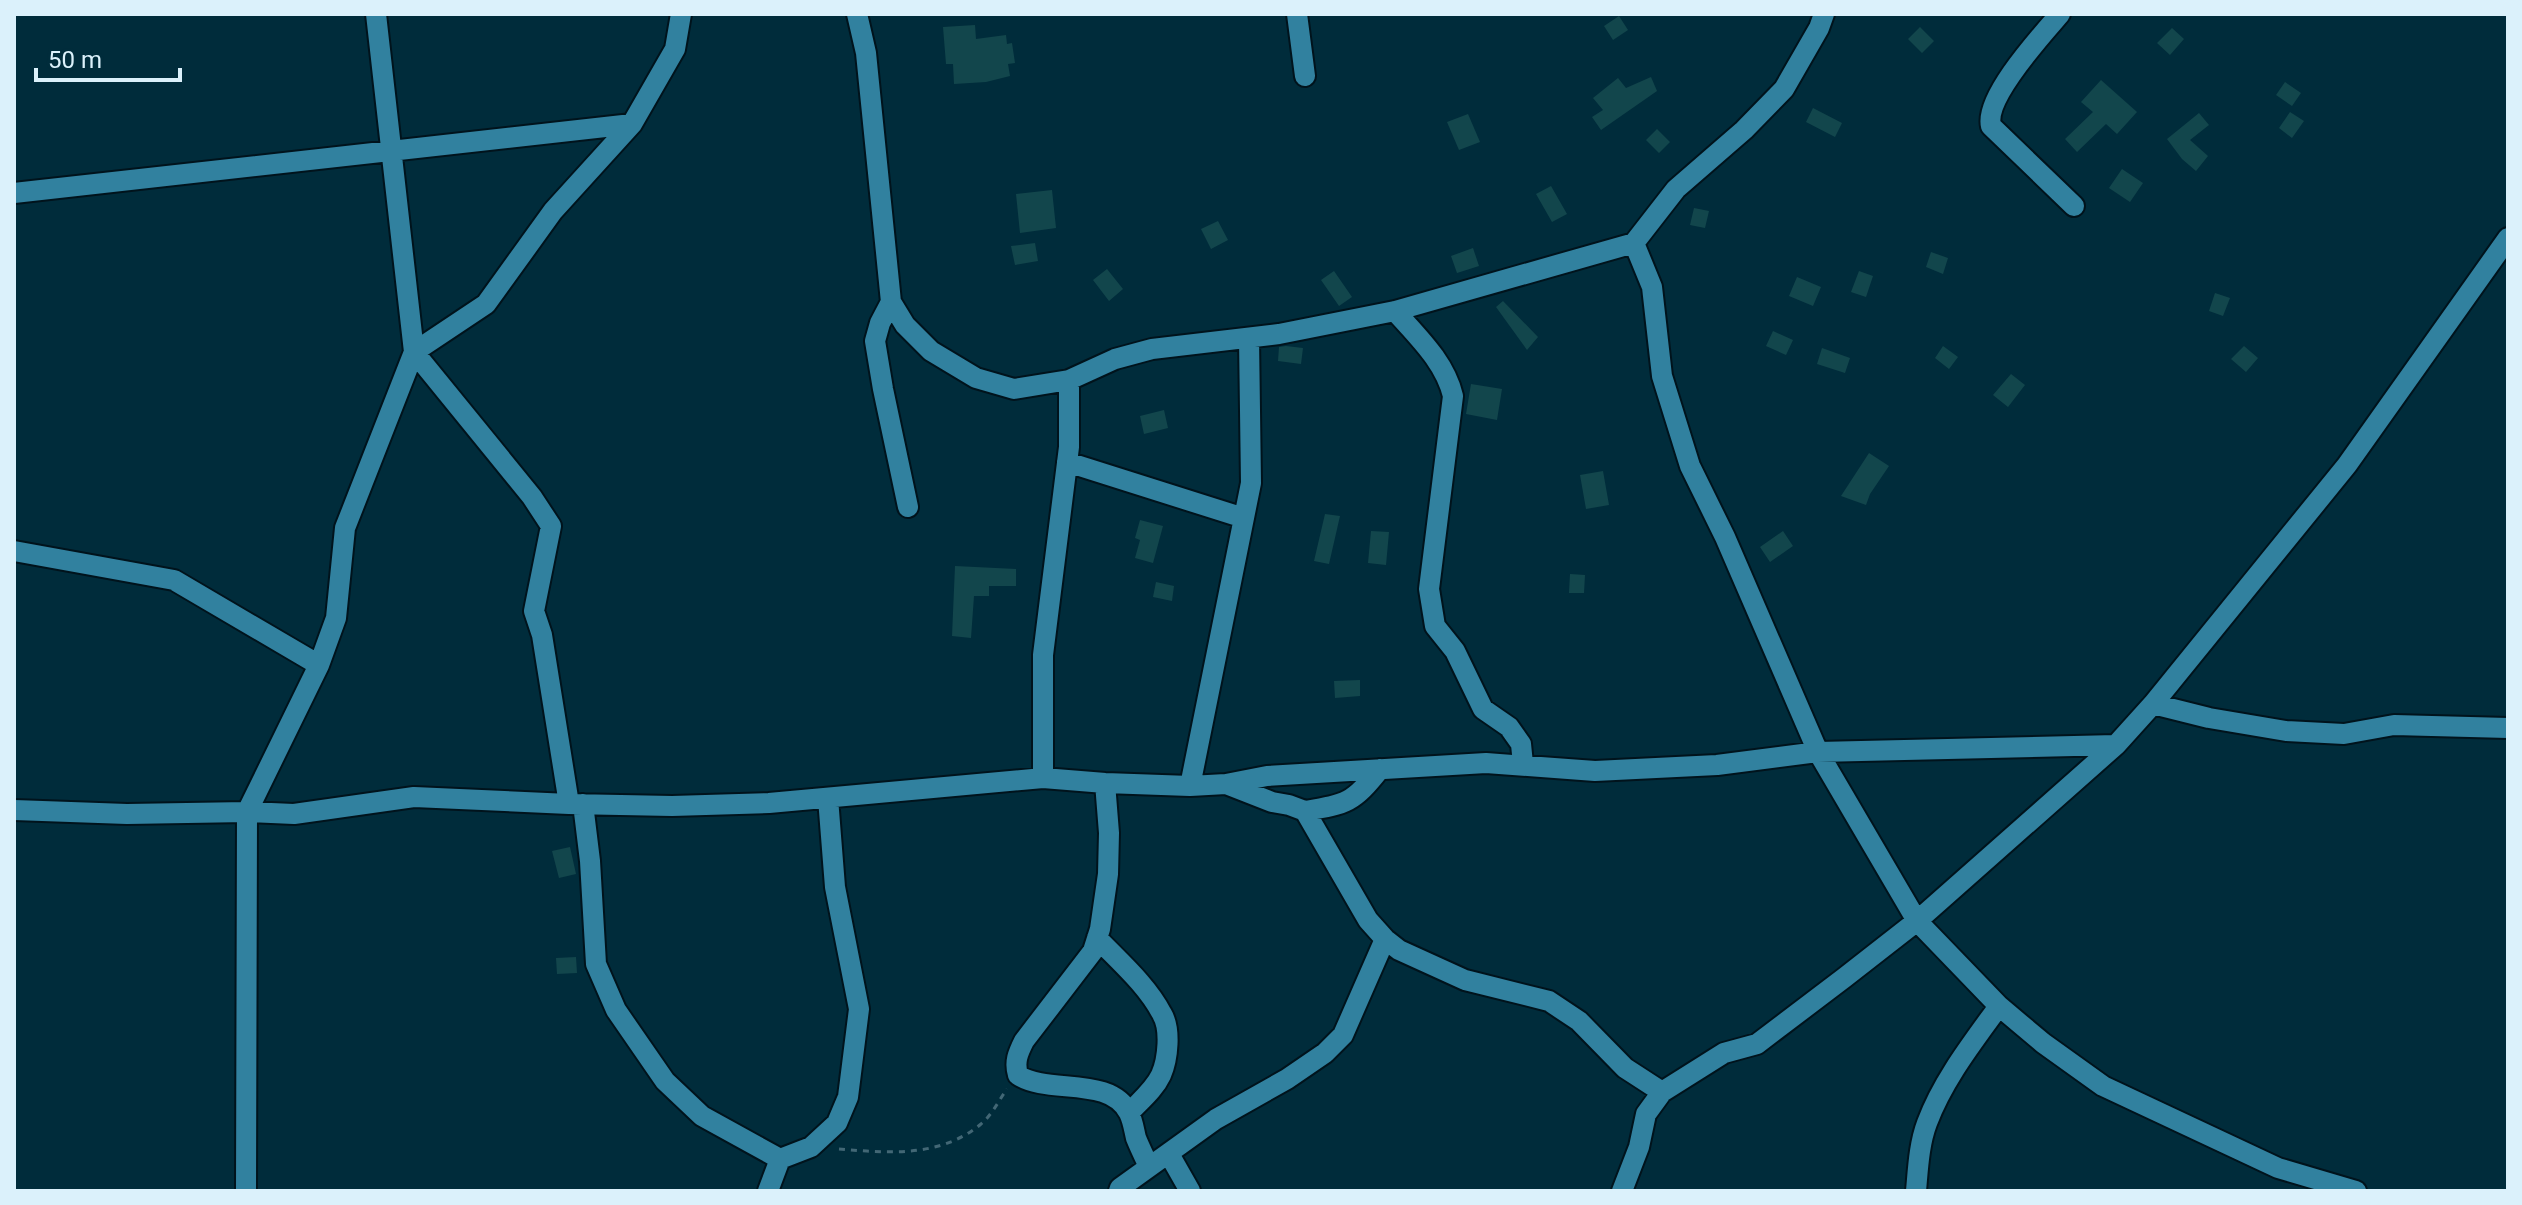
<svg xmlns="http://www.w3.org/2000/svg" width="2522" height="1205" font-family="Roboto,sans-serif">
<rect width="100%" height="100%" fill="#002c3b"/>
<!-- building -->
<path fill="#12464c" d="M1619,16L1628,30L1613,40L1604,26Z
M975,25L976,39L1006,35L1007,44L1012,43L1015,63L1008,64L1010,76L986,82L954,84L953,64H946L943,27Z
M1920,27L1934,41L1922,53L1908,39Z
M2172,28L2184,39L2170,55L2157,43Z
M1651,77L1657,91L1601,130L1592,117L1603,110L1593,98L1618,78L1626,88Z
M2101,80L2137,112L2117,134L2106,124L2077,152L2065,139L2093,112L2081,102Z
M2285,82L2301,93L2292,106L2276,95Z
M1813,108L1842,123L1835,137L1806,122Z
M2290,112L2304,121L2292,138L2279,128Z
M2199,113L2209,125L2190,140L2208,156L2196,171L2182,159L2167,139Z
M1468,114L1480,142L1459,150L1447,122Z
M1657,129L1670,142L1659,153L1646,140Z
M2122,169L2143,183L2130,202L2109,188Z
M1551,186L1567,214L1552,222L1536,194Z
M1052,190L1056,228L1020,233L1016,194Z
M1694,208L1709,211L1705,228L1690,225Z
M1218,221L1228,240L1211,249L1201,229Z
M1035,243L1038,261L1015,265L1011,246Z
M1473,248L1479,266L1457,273L1451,256Z
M1931,252L1948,258L1943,274L1926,267Z
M1107,269L1123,289L1109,301L1093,280Z
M1334,271L1352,297L1339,306L1321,280Z
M1859,271L1873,276L1866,297L1851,292Z
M1797,277L1821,287L1813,306L1789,296Z
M2215,293L2230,298L2223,316L2209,311Z
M1503,301L1538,337L1527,350L1496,307Z
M1773,331L1793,340L1786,355L1766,346Z
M1286,346L1303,348L1301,364L1278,361L1279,347Z
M1943,346L1958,357L1949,369L1935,358Z
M2244,346L2258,358L2246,372L2231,359Z
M1822,348L1850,358L1845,373L1817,364Z
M2011,374L2025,385L2008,407L1993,395Z
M1471,384L1502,389L1497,420L1466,414Z
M1164,410L1168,428L1144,434L1140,416Z
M1869,453L1889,466L1870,494L1866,505L1841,496Z
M1603,471L1609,505L1586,509L1580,475Z
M1325,514L1340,516L1329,564L1314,561Z
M1140,520L1163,526L1153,563L1135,558L1140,540L1135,538Z
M1371,531L1389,532L1386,565L1368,563Z
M1783,531L1793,546L1770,562L1760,547Z
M955,566L1016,569V586H989V596H974L971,638L952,636Z
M1570,574L1585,575L1584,593H1569Z
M1156,582L1174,586L1172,601L1153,597Z
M1360,680V696L1335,698L1334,681Z
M570,847L576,874L559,878L552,851Z
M576,957L577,973L557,974L556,958Z"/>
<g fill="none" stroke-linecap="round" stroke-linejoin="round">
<!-- street casing -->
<g stroke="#00131c" stroke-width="24">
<path id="street" d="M376,14L414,352L486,304L553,211L632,124L675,49L681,14
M857,14L866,53L891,302L905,325L931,351L976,378L1014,389L1069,380L1115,359L1152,349L1279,334L1395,311L1634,243L1676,189L1744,130L1784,89L1819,28L1824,14
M1297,14L1305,76
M2060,14C2041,36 1984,98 1991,126L2074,206
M14,193L632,124
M1634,243L1652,287L1662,376L1690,466L1725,537L1818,752L1917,921L1999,1006L2043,1043L2103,1086L2278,1168L2356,1191
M891,302L880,323L875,341L883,389L908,507
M1395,311C1418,337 1445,362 1453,396L1429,589L1435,626L1455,651L1483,709L1509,727L1521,744L1523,764
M1067,462L1244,518
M14,551L174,580L319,665L336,618L345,528L414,352L532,497L551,526L534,611L542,635L569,804
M2153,704L2209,718L2286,731L2344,734L2394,725L2508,728
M1043,778V655L1069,447V380
M1105,783L1109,833L1108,874L1100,929L1093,951L1024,1041C1018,1053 1014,1062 1018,1075C1048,1095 1110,1075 1129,1113C1133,1121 1134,1130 1136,1138C1140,1148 1145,1158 1149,1167
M1226,784L1267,776L1486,763L1595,771L1717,765L1818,752L2116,745
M1190,786L1251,483L1249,338
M583,804L590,861L596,964L616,1010L665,1081L702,1116L780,1159
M14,810L127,814L247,812L294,814L414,797L569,804L672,806L769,803L1043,778L1105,783L1190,786L1226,784L1272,802L1289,805L1305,811L1368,920L1385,939L1399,950L1465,980L1549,1001L1579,1021L1625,1068L1662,1092
M1305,811C1347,804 1353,803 1380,769
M1097,938C1119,961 1147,985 1162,1014C1171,1029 1168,1059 1161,1075C1154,1090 1140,1101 1129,1113
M1169,1154L1190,1191
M246,1191L247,812L319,665
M768,1191L780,1159L811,1147L837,1123L848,1097L859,1009L835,887L828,798
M1119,1191L1120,1188L1216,1119L1287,1079L1325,1053L1343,1035L1385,939
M1622,1191L1639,1147L1646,1114L1662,1092L1724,1053L1757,1044L1844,978L1917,921L2116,745L2153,704L2347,465L2508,238
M1916,1191C1918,1169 1919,1144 1927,1123C1943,1080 1973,1042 1999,1006"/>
</g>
<!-- path -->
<path stroke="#426775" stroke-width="3" stroke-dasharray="6 6" stroke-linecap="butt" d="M839,1149C888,1153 940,1158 981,1124C992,1115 999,1100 1007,1089"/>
<!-- street -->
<use href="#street" stroke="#31819f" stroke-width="20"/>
</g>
<!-- border -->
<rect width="2522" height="1205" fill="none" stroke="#dbf1fb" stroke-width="32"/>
<!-- scale -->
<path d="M36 68v12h144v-12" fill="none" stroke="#dbf1fb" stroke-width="4"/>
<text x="48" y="68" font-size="24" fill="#dbf1fb" stroke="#002c3b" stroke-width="6" paint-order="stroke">50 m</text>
</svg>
